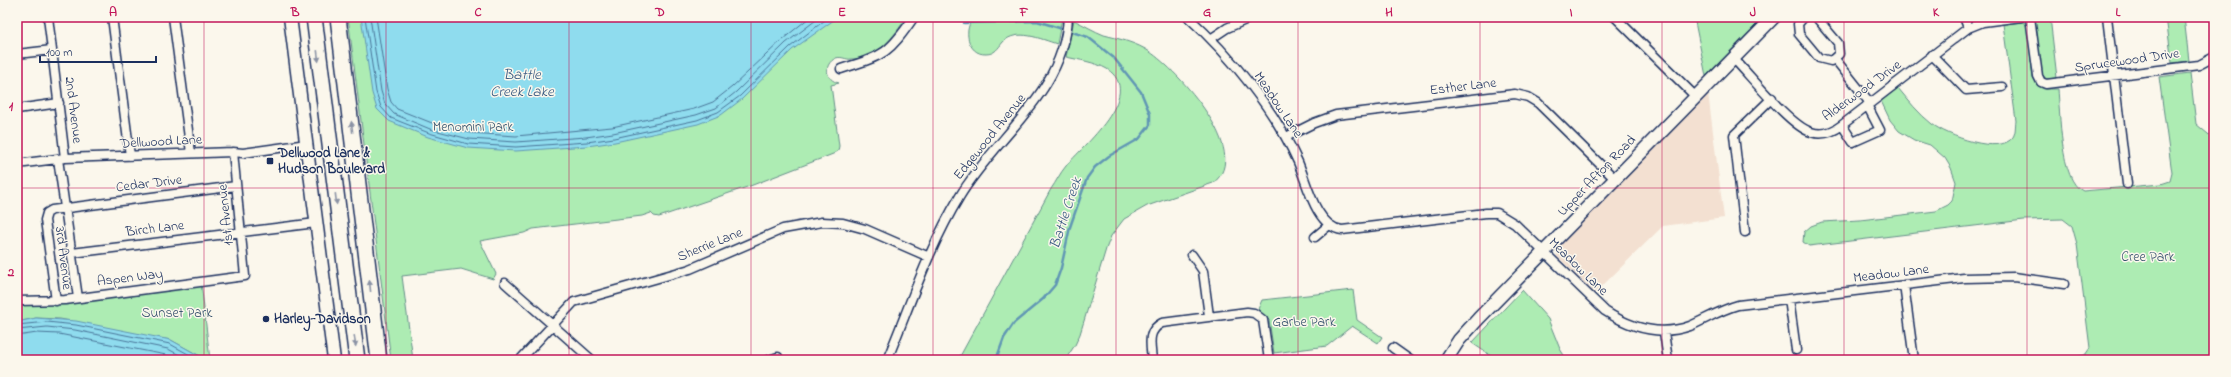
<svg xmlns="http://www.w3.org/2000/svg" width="2231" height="377" font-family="'Indie Flower',sans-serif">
<rect width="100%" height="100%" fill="#fbf7ec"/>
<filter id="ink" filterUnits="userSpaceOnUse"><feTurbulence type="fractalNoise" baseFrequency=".025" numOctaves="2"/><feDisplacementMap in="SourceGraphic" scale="8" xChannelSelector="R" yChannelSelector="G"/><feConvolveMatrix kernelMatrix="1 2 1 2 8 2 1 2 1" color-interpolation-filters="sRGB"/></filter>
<g filter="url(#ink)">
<!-- built -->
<path fill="#f3e0d1" d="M1708,93L1724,218L1663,226L1595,293L1557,256V248Z"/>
<!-- green -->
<path fill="#adecb3" stroke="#648e88" d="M348,17H907C893,37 878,59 851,59C846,60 842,56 836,58C823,64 825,80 839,83L831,85L839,146L838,151L833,154L750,186L659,217L654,216L651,213L642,216L533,229L524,233L480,241L496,274L493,279L461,269L402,276L413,360H391Z
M975,17H1060L1062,18L1057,44C1041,39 1017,28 1003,42C998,48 995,54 986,54C967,55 962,27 975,17Z
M1694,17H1764L1706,76Z
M2034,17H2050L2057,78L2047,79L2042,75Z
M2166,17H2184L2189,61L2172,63Z
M1074,20C1084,25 1094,31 1104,35C1120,39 1137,43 1150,52C1177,70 1254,153 1213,183L1147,206L1124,219L1111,236L1106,249L1080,334L1075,345L1065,360H958L1051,189C1056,182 1060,173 1066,166C1082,147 1146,94 1107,69C1095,62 1079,60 1066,57Z
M2024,22L2027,26L2033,77L2038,86L2044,89H2058C2060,111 2060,182 2083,191L2161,184L2170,181L2172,173L2159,77L2190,73L2196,124L2214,139V360H2062L2085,355L2090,348L2077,244L2072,226L2063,219L2024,220L1809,246L1803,242L1804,232L1811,226L1822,222L1860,220L1936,211L1948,205L1952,201L1956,182L1951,168L1945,158L1930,145L1914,140L1899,131L1890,120L1881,101L1898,88C1908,100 1919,114 1932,124C1946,135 2000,156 2013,137C2016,132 2015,126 2016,121L2003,24Z
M201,282L210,360H207L171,340L153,337L60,319L36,318L17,322V301H56Z
M1353,290L1357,320L1382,337L1378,343L1352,326L1327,346L1274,353L1269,320L1258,309L1262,300Z
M1522,290L1548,319L1560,349L1567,360H1497L1472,343Z"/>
<!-- water -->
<path fill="#8fdcee" stroke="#6197b4" d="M361,17H838L792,50L742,99L721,115L698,124L615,142L587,146L516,151L468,148L428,137L389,121L377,109L372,93Z
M36,318L76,321L171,340L207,360H17V322Z"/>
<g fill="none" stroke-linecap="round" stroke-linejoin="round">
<!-- shore -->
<path stroke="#497498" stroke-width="1" d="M365,17L376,92L381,107L391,118L429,133L468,144L516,147L587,142L614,138L697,120L718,112L740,96L790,47L829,17
M370,17L381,91L385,104L394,114L430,129L469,139L516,142L586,137L613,133L696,115L716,108L736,92L786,43L820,17
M376,17L387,89L391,102L397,109L432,123L470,133L516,136L612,127L694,109L713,102L732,87L783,39L810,17
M17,325L47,322L76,325L170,344L199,360
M17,330L47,327L75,330L168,349L189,360
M17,336L37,333L59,334L166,355L177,360"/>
<!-- stream -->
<path stroke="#6197b4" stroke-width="2.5" d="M964,23L1037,21L1088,37L1114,58L1141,92L1150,114V125L1139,139L1109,156L1095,167L1087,178L1070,227L1061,268L1055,285L1043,299L1014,323L1004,338L996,360"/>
<!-- street casing -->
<g stroke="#1b2f5e" stroke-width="11">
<path id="street" d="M48,17L65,158
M112,17L130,156
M173,17L191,153
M1188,17C1230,55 1275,110 1298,162C1307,183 1316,227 1342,230L1486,213H1497L1515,224L1605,311C1631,328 1659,337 1690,326C1706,319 1720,310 1738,305L1964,278L2014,277L2064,284
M1615,17L1696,97
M1804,17L1798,24L1799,34L1819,58L1831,61L1839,54L1838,43L1816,17
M1964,17L1968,28
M2030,17L2038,76L2041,82L2046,84L2199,65L2214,57
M2107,17L2127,184
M1212,38L1227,28L1252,17
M17,54L52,50
M1932,55L1966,90L2002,87
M1733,58C1750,75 1790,126 1811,132C1823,136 1833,132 1842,125L1968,28L1983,22L2021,17
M1835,59L1870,103
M841,69C884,55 888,55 914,17
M17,109L59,103
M1842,125L1853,142L1880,130L1867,105
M1286,137L1314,123L1336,115L1515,94L1528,97L1538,103L1615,179
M58,159L78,298
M17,164L65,158L233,152L243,153L307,144
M1745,232L1734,135L1772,98
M1315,237L1328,226
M72,253L316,223
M1192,255L1203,271L1209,316
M505,283L592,360
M1904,285L1914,360
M1789,299L1796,350
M17,301L65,300L245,276L233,152
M56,301L45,220L47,213L52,210L236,186
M1664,332L1668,360
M1393,348L1410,360
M520,360L574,302L690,269L783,229L822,222L843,223L865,229L929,257
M769,360L778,357
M887,360C910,305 929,247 960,196C996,136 1064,93 1068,17
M1152,360C1151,346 1146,331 1162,323L1247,312L1254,313L1263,320L1269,360"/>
</g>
<!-- secondary casing -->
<g stroke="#1b2f5e" stroke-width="15">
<path id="secondary" d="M290,17L334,360
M1446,360L1459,340L1479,318L1774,17"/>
</g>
<!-- highway casing -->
<g stroke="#1b2f5e" stroke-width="18">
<path id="highway" d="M314,17L357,360
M338,17L379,360"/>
</g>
<!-- street -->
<use href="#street" stroke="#fbf7ec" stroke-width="8"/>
<!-- secondary -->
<use href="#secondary" stroke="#fbf7ec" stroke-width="12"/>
<!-- highway -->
<use href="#highway" stroke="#fbf7ec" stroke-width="15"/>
</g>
<!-- one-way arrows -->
<defs><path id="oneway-solid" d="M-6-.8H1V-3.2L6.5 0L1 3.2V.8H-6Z"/></defs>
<g fill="#8b93a5">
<use href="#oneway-solid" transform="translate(318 56) rotate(83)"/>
<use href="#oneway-solid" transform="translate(352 127) rotate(-97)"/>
<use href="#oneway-solid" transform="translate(336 199) rotate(83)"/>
<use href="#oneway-solid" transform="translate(370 286) rotate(-96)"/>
<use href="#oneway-solid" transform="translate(355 341) rotate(82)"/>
</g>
</g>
<!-- grid -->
<path fill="none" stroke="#c2185b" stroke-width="1" stroke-opacity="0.55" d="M204,17V360M386,17V360M569,17V360M751,17V360M933,17V360M1116,17V360M1298,17V360M1480,17V360M1662,17V360M1844,17V360M2027,17V360M17,188H2214"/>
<!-- markers -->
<g fill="#1b2f5e" stroke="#fbf7ec" stroke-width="1.5">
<rect x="266" y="157" width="8" height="8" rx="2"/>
<circle cx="266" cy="319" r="4"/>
</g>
<g text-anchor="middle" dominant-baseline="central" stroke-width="3" stroke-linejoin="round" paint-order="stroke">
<!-- street labels -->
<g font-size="14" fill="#1b2f5e" stroke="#fbf7ec">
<text transform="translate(2127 61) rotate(-8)">Sprucewood Drive</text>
<text transform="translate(1463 87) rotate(-7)">Esther Lane</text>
<text transform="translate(1862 91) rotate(-36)">Alderwood Drive</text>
<text transform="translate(1278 105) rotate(56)">Meadow Lane</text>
<text transform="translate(73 110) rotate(83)">2nd Avenue</text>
<text transform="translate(990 137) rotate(-51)">Edgewood Avenue</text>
<text transform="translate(161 142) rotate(-3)">Dellwood Lane</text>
<text transform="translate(1597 176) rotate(-46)">Upper Afton Road</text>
<text transform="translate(149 184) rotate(-7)">Cedar Drive</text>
<text transform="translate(226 215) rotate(-96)">1st Avenue</text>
<text transform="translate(155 229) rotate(-7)">Birch Lane</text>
<text transform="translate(710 245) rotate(-22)">Sherrie Lane</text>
<text transform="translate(63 258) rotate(83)">3rd Avenue</text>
<text transform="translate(1578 267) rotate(44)">Meadow Lane</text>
<text transform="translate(1891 274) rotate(-7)">Meadow Lane</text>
<text transform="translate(130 278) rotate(-7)">Aspen Way</text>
</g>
<!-- park labels -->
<g font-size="14" fill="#38556f" stroke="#fbf7ec">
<text x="473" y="127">Menomini Park</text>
<text x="2148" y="257">Cree Park</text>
<text x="177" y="313">Sunset Park</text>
<text x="1304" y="322">Garbe Park</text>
</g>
<!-- poi labels -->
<g font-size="14" font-weight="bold" fill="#1b2f5e" stroke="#fbf7ec" text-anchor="start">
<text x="278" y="153">Dellwood Lane &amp;<tspan x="278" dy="16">Hudson Boulevard</tspan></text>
<text x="274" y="319">Harley-Davidson</text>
</g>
<!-- water labels -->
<g font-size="15" font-style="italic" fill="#385a82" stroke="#fbf7ec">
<text x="522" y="75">Battle<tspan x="522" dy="17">Creek Lake</tspan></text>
<text transform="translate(1066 213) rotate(-72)">Battle Creek</text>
</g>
</g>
<!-- margin -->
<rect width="2231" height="377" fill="none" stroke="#fbf7ec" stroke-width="44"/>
<!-- scale -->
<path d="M40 56v6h116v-6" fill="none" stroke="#1b2f5e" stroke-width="2"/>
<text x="46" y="56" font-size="12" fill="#1b2f5e" stroke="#fbf7ec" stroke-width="3" paint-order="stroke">100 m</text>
<rect x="22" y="22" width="2187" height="333" fill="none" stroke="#c2185b" stroke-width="1.5"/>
<g font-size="13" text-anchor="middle" font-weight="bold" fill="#c2185b">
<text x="113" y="16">A</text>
<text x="295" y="16">B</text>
<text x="478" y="16">C</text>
<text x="660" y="16">D</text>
<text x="842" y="16">E</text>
<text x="1024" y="16">F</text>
<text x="1207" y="16">G</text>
<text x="1389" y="16">H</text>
<text x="1571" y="16">I</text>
<text x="1753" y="16">J</text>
<text x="1936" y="16">K</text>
<text x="2118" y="16">L</text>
<text x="11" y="110">1</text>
<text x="11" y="276">2</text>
</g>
</svg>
